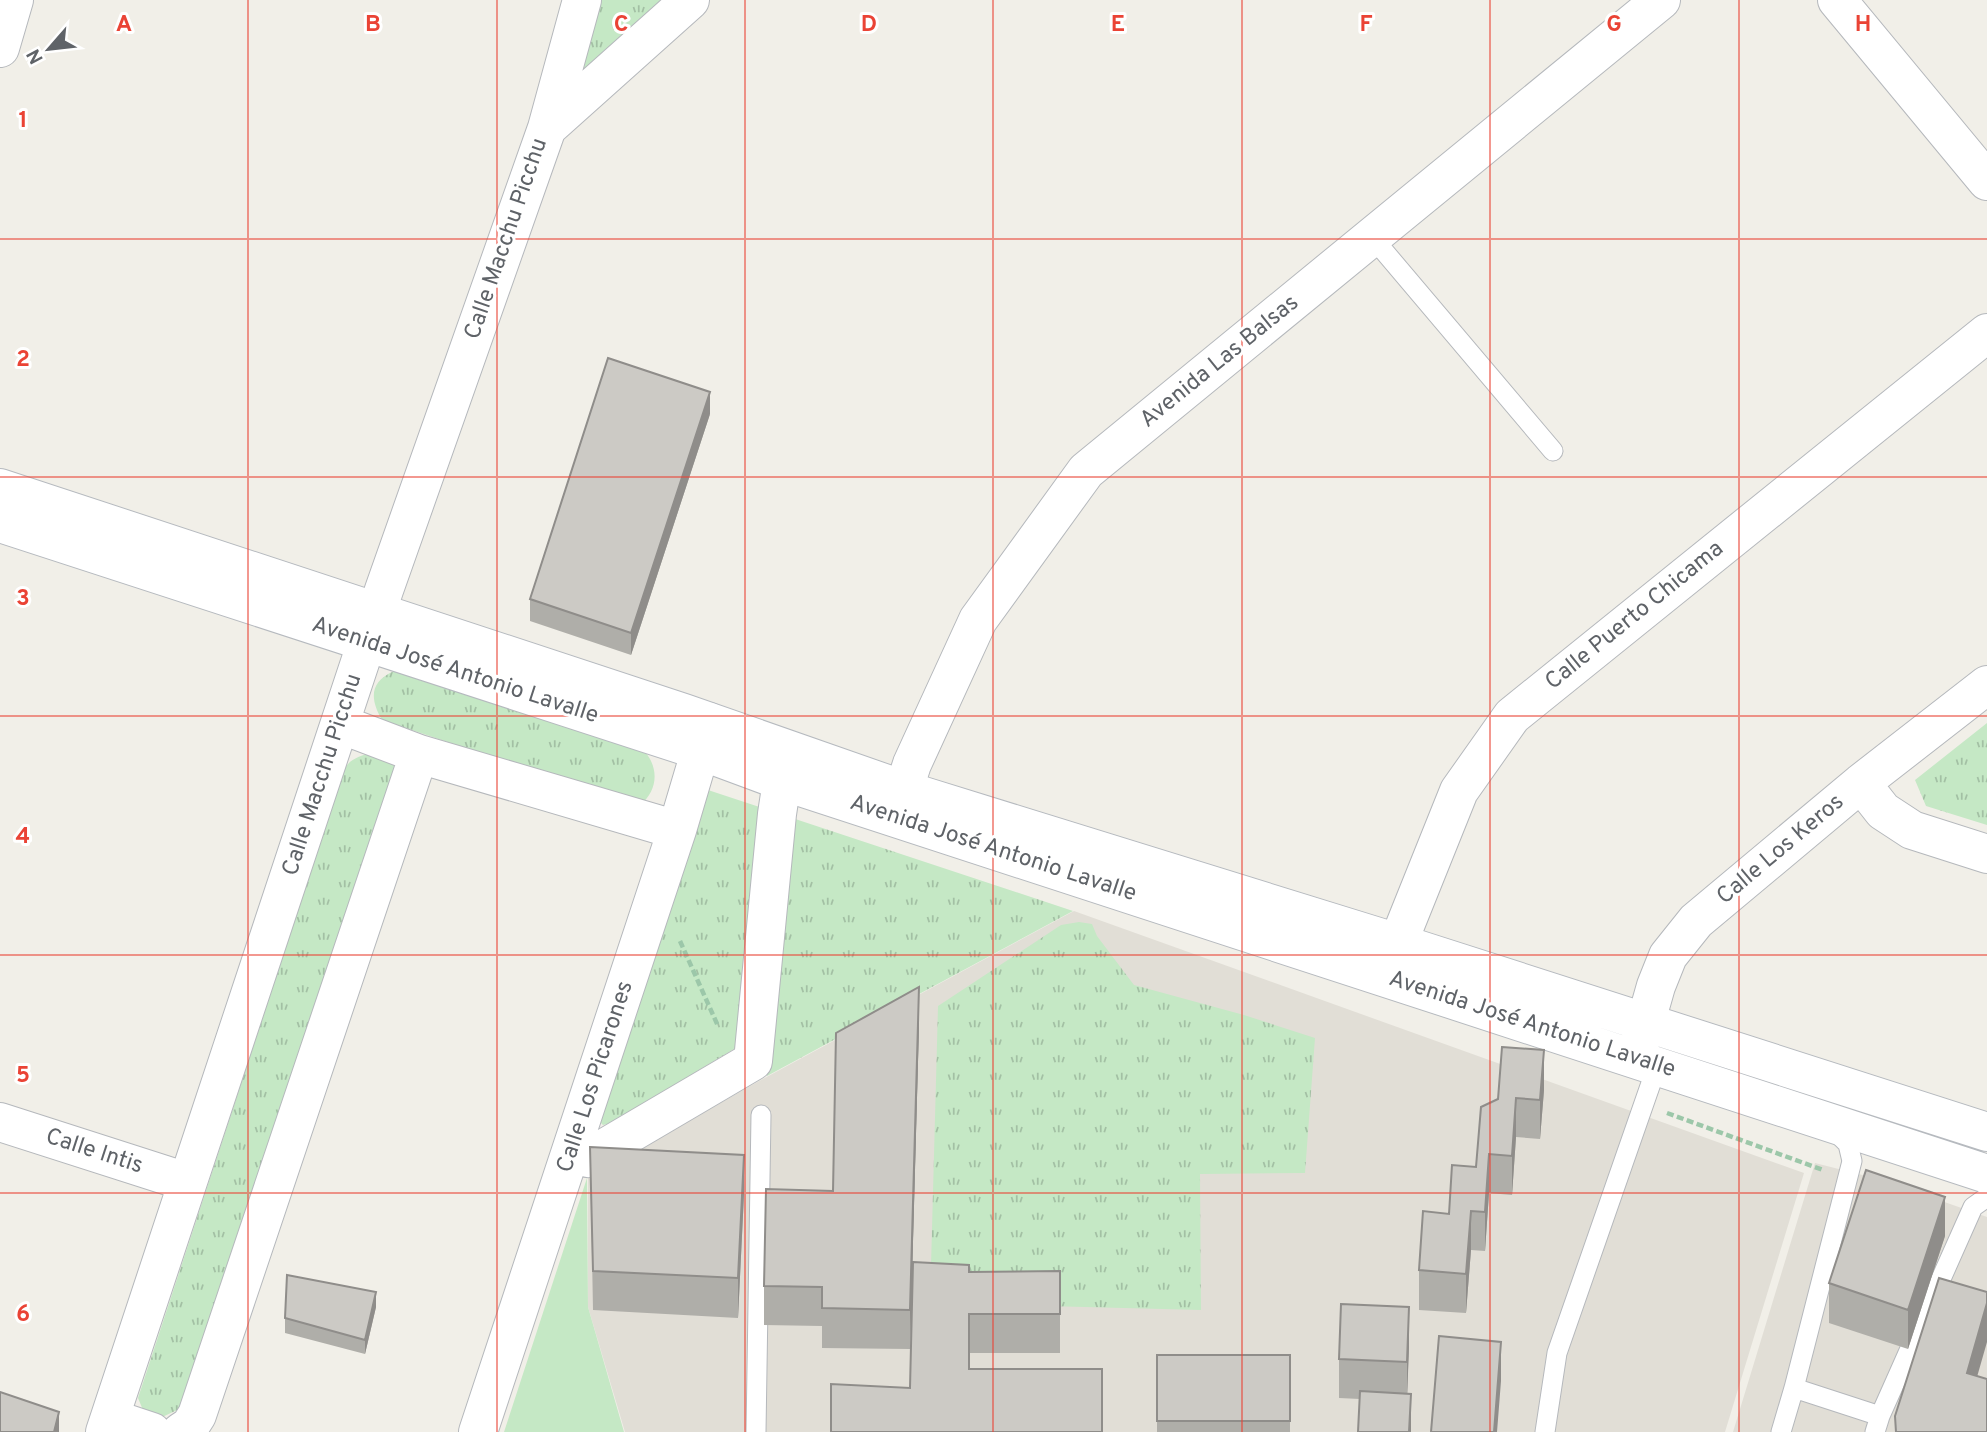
<svg xmlns="http://www.w3.org/2000/svg" width="1987" height="1432" font-family="Overpass,sans-serif">
<defs>
<pattern id="grass-tufts" width="24" height="20" patternUnits="userSpaceOnUse" patternTransform="scale(1.75)"><rect width="24" height="20" fill="#c5e8c5"/><path d="M3 7l-1-3M5 7V3M7 7l1-3M15 17l-1-3M17 17v-4M19 17l1-3" fill="none" stroke="#a3c0a4"/></pattern>
</defs>
<rect width="100%" height="100%" fill="#f1efe8"/>
<!-- education -->
<path fill="#e1ded6" d="M1074,911L1804,1173L1725,1432H625L588,1307V1178L761,1080Z
M1815,1163L1882,1180L1987,1217V1432H1733Z"/>
<!-- grass -->
<path fill="url(#grass-tufts)" d="M597,0H662L568,88Z
M394,671L645,752C659,768 658,791 640,805L617,799L382,720C370,699 369,682 394,671Z
M1987,723V825L1926,806L1915,780Z
M371,753L393,762L401,773L188,1405L158,1419L143,1410L138,1398L344,770C349,759 360,756 371,753Z
M708,790L1073,911L767,1076L769,1028L611,1123L603,1125L600,1122Z
M1079,922L1092,924L1097,936L1134,985L1244,1015L1315,1038L1305,1173L1200,1174L1201,1310L930,1303L938,1006L1061,925Z"/>
<!-- pitch -->
<path fill="#c5e8c5" d="M587,1178L588,1307L624,1432H504Z"/>
<g fill="none" stroke-linecap="round" stroke-linejoin="round">
<!-- lane casing -->
<g stroke="#b5b8bc" stroke-width="21">
<path id="lane" d="M1372,237L1553,451
M1794,1388L1880,1416
M756,1432L761,1115
M1545,1432L1557,1353L1657,1066
M1781,1432L1794,1388L1852,1161L1848,1144L1834,1130
M1875,1432L1880,1416L1973,1207L1987,1197"/>
</g>
<!-- street casing -->
<g stroke="#b5b8bc" stroke-width="40">
<path id="street" d="M1837,0L1987,181
M0,48L14,0
M547,128L690,0
M340,724L419,754L677,830
M1861,783L1883,811L1912,830L1987,854
M895,817L912,764L978,620L1086,471L1661,0
M1388,973L1398,943L1459,791L1512,716L1987,333
M1637,1053L1656,986L1668,956L1696,921L1861,783L1987,685
M0,1122L187,1182
M572,1150L588,1158L753,1061L777,814L782,781
M110,1418L152,1432
M105,1432L384,590L547,128L582,0
M181,1432L190,1426L197,1415L419,754
M478,1432L677,830L709,722"/>
</g>
<!-- secondary casing -->
<g stroke="#b6babf" stroke-width="40">
<path id="secondary" d="M0,488L684,713L904,790L1398,943L1987,1132
M0,523L701,751L782,781L1987,1174"/>
</g>
<!-- path -->
<path stroke="#9cc7a9" stroke-width="4.5" stroke-dasharray="7 3.5" stroke-linecap="butt" d="M680,941L718,1026
M1667,1113L1823,1170"/>
<!-- lane -->
<use href="#lane" stroke="#fff" stroke-width="19"/>
<!-- street -->
<use href="#street" stroke="#fff" stroke-width="38"/>
<!-- secondary -->
<use href="#secondary" stroke="#fff" stroke-width="38"/>
</g>
<!-- wall -->
<path fill="#afaea9" d="M710,414L631,655L530,621V599Z
M919,1026L910,1349L822,1348V1326L764,1325V1286L833,1191Z
M1544,1090L1540,1139L1516,1137L1512,1195L1489,1193L1485,1251L1471,1250L1466,1313L1419,1310V1270L1449,1214L1476,1167L1481,1107Z
M590,1147L744,1194L738,1318L593,1310Z
M1945,1236L1908,1349L1829,1323V1283Z
M1060,1271V1353H969V1369L910,1388L969,1272Z
M376,1307L365,1354L285,1333V1318Z
M1409,1346L1407,1393L1411,1432L1360,1399L1339,1398V1359Z
M1157,1355H1290V1432H1157Z"/>
<!-- shaded-wall -->
<path fill="#8f8d8a" d="M710,392V414L631,655V633Z
M919,987V1026L910,1349V1310Z
M1544,1050V1090L1540,1139V1100Z
M1516,1098V1137L1512,1195V1156Z
M1489,1154V1193L1485,1251V1212Z
M744,1155V1194L738,1318V1278Z
M1945,1197V1236L1908,1349V1310Z
M1471,1211V1250L1466,1313V1274Z
M376,1292V1307L365,1354V1340Z
M1987,1303V1342L1967,1412V1373Z
M1409,1307V1346L1407,1401V1362Z
M1501,1342V1381L1497,1432H1494Z
M1411,1394V1432H1409Z
M59,1412V1432H54Z"/>
<!-- building -->
<path fill="#cccac5" stroke="#8f8d8a" stroke-width="2" d="M608,358L710,392L631,633L530,599Z
M919,987L910,1310L822,1308V1287L764,1286L766,1189L833,1191L836,1033Z
M1502,1047L1544,1050L1540,1100L1516,1098L1512,1156L1489,1154L1485,1212L1471,1211L1466,1274L1419,1270L1423,1211L1449,1214L1452,1165L1476,1167L1481,1107L1498,1099Z
M590,1147L744,1155L738,1278L593,1271Z
M1866,1170L1945,1197L1908,1310L1829,1283Z
M913,1262L969,1265V1272L1060,1271V1314H969V1369H1102V1432H831V1384L910,1388Z
M287,1275L376,1292L365,1340L285,1318Z
M1939,1278L1987,1292V1303L1967,1373L1987,1379V1432H1896L1895,1416Z
M1341,1304L1409,1307L1407,1362L1339,1359Z
M1439,1336L1501,1342L1494,1432H1431Z
M1157,1355H1290V1421H1157Z
M1360,1391L1411,1394L1409,1432H1358Z
M0,1392L59,1412L54,1432H0Z"/>
<!-- grid -->
<path fill="none" stroke="#ea4335" stroke-width="2" stroke-opacity="0.55" d="M248,0V1432M497,0V1432M745,0V1432M993,0V1432M1242,0V1432M1490,0V1432M1739,0V1432M0,239H1987M0,477H1987M0,716H1987M0,955H1987M0,1193H1987"/>
<g text-anchor="middle" dominant-baseline="central" stroke-width="6" stroke-linejoin="round" paint-order="stroke">
<!-- street labels -->
<g font-size="23" fill="#5f6368" stroke="#fff">
<text transform="translate(507 239) rotate(-71)">Calle Macchu Picchu</text>
<text transform="translate(1220 362) rotate(-39)">Avenida Las Balsas</text>
<text transform="translate(1635 616) rotate(-39)">Calle Puerto Chicama</text>
<text transform="translate(455 671) rotate(18)">Avenida José Antonio Lavalle</text>
<text transform="translate(323 775) rotate(-72)">Calle Macchu Picchu</text>
<text transform="translate(993 849) rotate(18)">Avenida José Antonio Lavalle</text>
<text transform="translate(1781 850) rotate(-40)">Calle Los Keros</text>
<text transform="translate(1532 1025) rotate(18)">Avenida José Antonio Lavalle</text>
<text transform="translate(596 1077) rotate(-72)">Calle Los Picarones</text>
<text transform="translate(94 1152) rotate(18)">Calle Intis</text>
</g>
</g>
<g font-size="23" text-anchor="middle" font-weight="bold" fill="#ea4335" stroke="#fff" stroke-width="6" stroke-linejoin="round" paint-order="stroke">
<text x="124" y="31">A</text>
<text x="373" y="31">B</text>
<text x="621" y="31">C</text>
<text x="869" y="31">D</text>
<text x="1118" y="31">E</text>
<text x="1366" y="31">F</text>
<text x="1614" y="31">G</text>
<text x="1863" y="31">H</text>
<text x="23" y="127">1</text>
<text x="23" y="366">2</text>
<text x="23" y="605">3</text>
<text x="23" y="843">4</text>
<text x="23" y="1082">5</text>
<text x="23" y="1321">6</text>
</g>
<!-- north arrow -->
<g transform="translate(49 49) rotate(242)" stroke="#ffffff" stroke-width="5" paint-order="stroke">
<path d="M0-5L12 26L0 18L-12 26Z" fill="#5f6368"/>
<text y="-10" font-size="19" font-weight="bold" text-anchor="middle" fill="#5f6368">N</text>
</g>
</svg>
